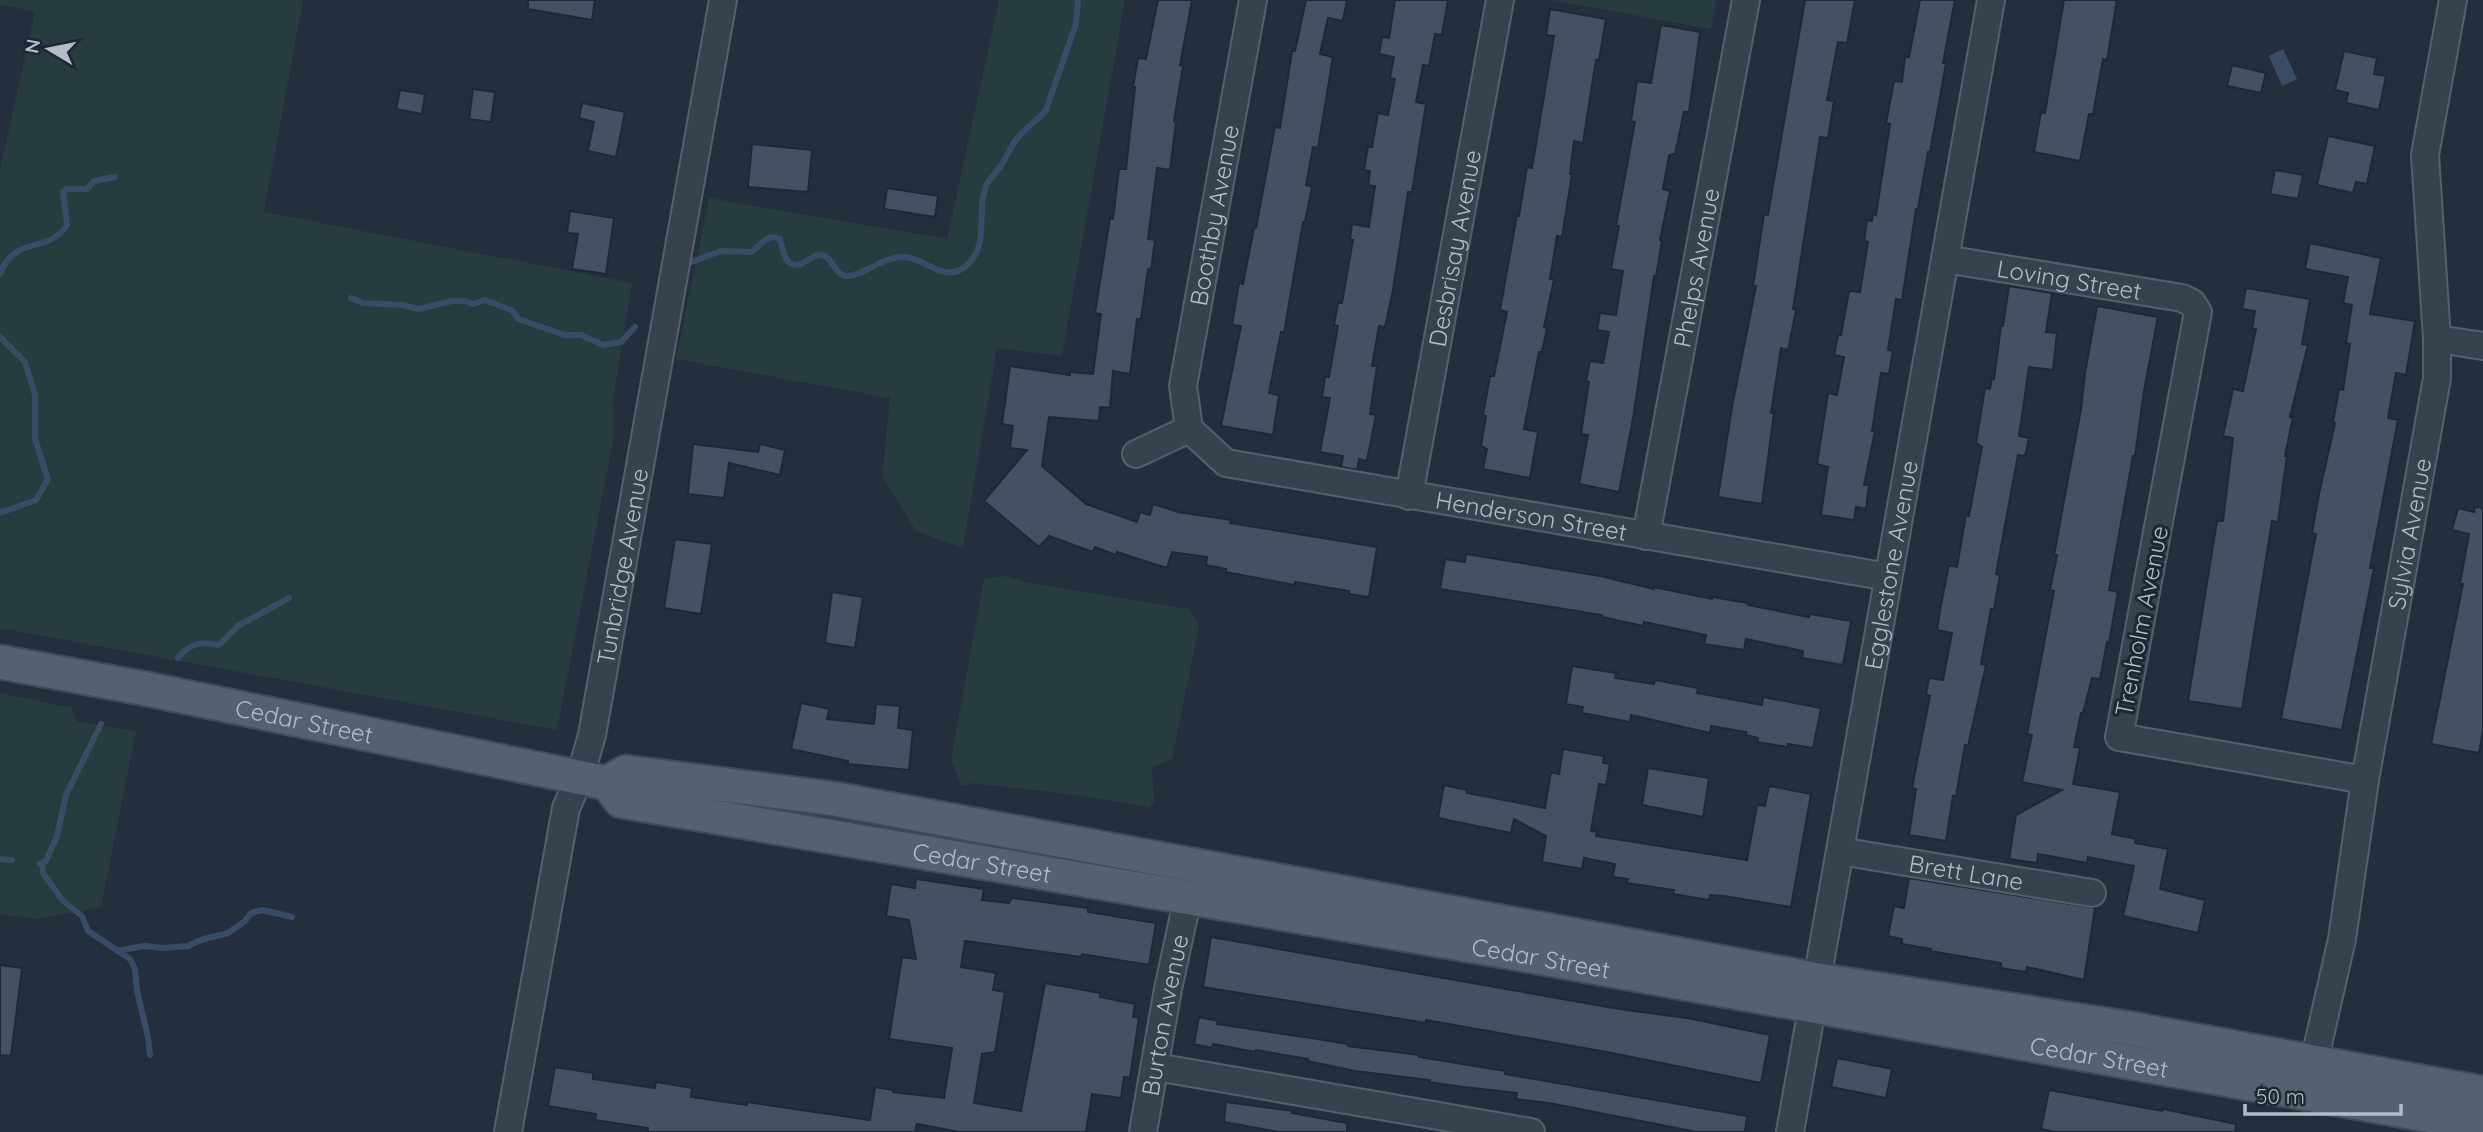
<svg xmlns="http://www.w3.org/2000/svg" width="2483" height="1132" font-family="Quicksand,sans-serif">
<rect width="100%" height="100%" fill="#242f3e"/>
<!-- green -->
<path fill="#263c3f" d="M0,0H303L264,212L632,283L613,401L614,436L557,730L0,628V170L35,12L0,4Z
M999,0H1125L1062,356L997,348L963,548L916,531L882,476L890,398L676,359L709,198L947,239Z
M1551,0H1716L1711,29Z
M1007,576L1024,582L1189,609L1199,626L1172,759L1152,768L1154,802L1149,807L1061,793L970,783L967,786L961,785L951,760L984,579Z
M0,693L72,708L77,722L136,731L101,907L37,919L0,914Z"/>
<!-- water -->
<path fill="#394c67" d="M2283,49L2297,79L2282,86L2269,56Z"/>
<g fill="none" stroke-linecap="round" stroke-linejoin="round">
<!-- stream -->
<path stroke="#394c67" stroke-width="6" d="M689,263L721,251L752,252C761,244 768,233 780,239C782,245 784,260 790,263C801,270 809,256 819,255C832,253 834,277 848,276C865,275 882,257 903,257C926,257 945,286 967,265C991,243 975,210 987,184C990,178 996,173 1000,167C1008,155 1012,142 1023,132C1031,124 1039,119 1046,110L1076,24L1078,0
M0,274C14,235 49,254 67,225L63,192L67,189H87L94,181L115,177
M351,298L363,303L402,305L418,309L452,301H465L473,304L485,300L511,310L519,319L564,335H581L603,345L621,342L635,327
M0,337L25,362L35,395V439L48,479L36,500L0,513
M178,658C191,642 200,642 219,645L238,626L289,598
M0,859L12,860
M42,863L43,873L63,901L82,916L88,931L130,959L135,969L137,991L148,1037L150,1055
M40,864L46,861L57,836L66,795L101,724
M117,951L144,946L163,948L188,946L201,940L228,933L245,921L251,913L262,910L292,917"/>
</g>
<!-- building -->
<path fill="#455162" stroke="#1f2835" stroke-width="2" d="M528,0H595L592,20L528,9Z
M1158,0H1192L1180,65L1183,66L1174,121L1176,122L1170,170L1157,168L1148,239L1155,240L1151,270L1148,269L1141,319H1137L1130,374L1113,371L1110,408L1100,407L1099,421L1049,417L1042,466L1086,504L1137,522L1140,512L1150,515L1153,504L1178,512L1231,520L1230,523L1377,547L1369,597L1349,594V591L1295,582V585L1226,572V569L1206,565L1207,557L1172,552L1167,568L1117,552L1116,555L1095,547L1093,552L1049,536L1039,547L984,501L1027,450L1010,448L1013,426L1002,424L1010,366L1070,375V372L1093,374L1101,314L1095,313L1110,218L1113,219L1119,169H1126L1135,87H1133L1138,58L1146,59Z
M1306,0H1347L1343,21L1328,18L1320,54L1333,57L1318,148L1313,147L1306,185L1312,187L1305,222H1303L1284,333L1281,332L1269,393L1279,395L1273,435L1221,426L1241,326L1232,325L1239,283L1243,284L1254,228H1256L1275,127L1280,128L1292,51H1295Z
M1395,0H1448L1442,35L1435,34L1429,66L1423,65L1416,102L1426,104L1412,192H1408L1393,290L1385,327L1379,326L1372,366H1377L1370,414L1376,415L1367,461L1359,459L1357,470L1341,467L1343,456L1320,452L1330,398L1322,397L1325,377H1329L1338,326L1334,325L1338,303H1342L1353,240H1350L1352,224L1369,227L1375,186L1368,185L1370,171L1364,170L1368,146L1372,147L1378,113L1388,115L1395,79L1390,78L1394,57L1379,54L1382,37L1389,38Z
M1805,0H1855L1847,43L1838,42L1827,100L1834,101L1828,138L1820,137L1793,309L1796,310L1788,350L1781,348L1771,413H1774L1762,504L1718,497L1732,407L1756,286H1753L1764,214L1768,215Z
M1920,0H1955L1943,63H1946L1939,103L1930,152H1928L1918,209H1916L1902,300L1896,299L1888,350L1893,351L1889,374L1881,373L1872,431H1875L1864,485H1869L1866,509L1856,507L1854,520L1821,515L1828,467L1817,464L1828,393L1837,395L1844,357L1834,355L1838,335H1841L1849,291L1860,292L1868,242L1864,241L1867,220L1872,221L1873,214L1876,215L1890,124L1886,123L1894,81L1902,82L1905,57H1909Z
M2064,0H2117L2107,60L2103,59L2093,114H2089L2080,161L2034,152L2041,112L2045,113Z
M1550,9L1606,19L1599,60H1596L1583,143L1574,141L1570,174H1572L1562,237L1557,236L1550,279H1554L1544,327L1547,328L1542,352H1539L1524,429L1538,432L1530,478L1483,469L1487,449L1481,446L1486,416L1483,415L1490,376H1494L1507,312L1500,310L1517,215L1519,216L1527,167L1532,168L1554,36L1546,35Z
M1661,25L1700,32L1689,112H1684L1675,154L1669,155L1663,189L1670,191L1660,240L1662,241L1656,277L1654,276L1633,419L1619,492L1579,484L1588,435L1581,434L1589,382L1586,381L1590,361L1603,363L1609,332L1597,330L1600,313L1616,315L1623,271L1611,269L1619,226H1616L1635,122L1631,121L1637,81L1651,83Z
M2344,51L2377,58L2374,74L2386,76L2379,110L2346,103L2348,93L2335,90Z
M2232,65L2266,73L2261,93L2227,86Z
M473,89L495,92L491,122L469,119Z
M400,90L425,94L422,114L396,109Z
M582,103L625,112L616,157L588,151L594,122L579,118Z
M2328,136L2375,146L2367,184L2356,182L2353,193L2317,185Z
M752,144L812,150L808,192L748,187Z
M2275,170L2303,175L2298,199L2270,194Z
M887,188L938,196L935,217L884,209Z
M570,211L614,218L606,274L572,269L578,234L567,233Z
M2310,243L2381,258L2370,314L2415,321L2406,375L2396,373L2388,418L2398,420L2370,568H2374L2342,730L2281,719L2316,534L2312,533L2319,494L2335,423L2333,422L2339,389L2343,390L2350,344L2346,343L2352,305L2343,303L2348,277L2305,269Z
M2009,286L2052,293L2046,332L2057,333L2053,370L2029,367L2019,436L2029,438L2025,456L2018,455L1996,574L2000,575L1994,609H1991L1981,664L1986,665L1968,746L1965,745L1956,796H1953L1946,841L1909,835L1916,789L1912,788L1930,696L1926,695L1929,678L1943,680L1952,633L1937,630L1940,610L1949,565L1957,567L1966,515L1969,516L1982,447L1976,443L1985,388L1990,389L1992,378L1994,379L2001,326H2003Z
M2246,288L2310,299L2302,344L2308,345L2290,417H2293L2285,456H2287L2278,522L2272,521L2242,709L2188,701L2217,521H2223L2233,438L2223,436L2233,389L2243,391L2256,329H2252L2255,311L2242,309Z
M2097,306L2158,317L2144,391L2135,456H2133L2109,590L2118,592L2109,643L2107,642L2100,679L2092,678L2083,713H2081L2074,747L2080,748L2073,784L2120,792L2112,834L2136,839L2135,843L2168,849L2160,889L2205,900L2198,933L2123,916L2134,866L2088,857L2087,863L2038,854L2037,863L2009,859L2016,815L2062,790L2022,782L2032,735L2027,734L2054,591L2050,590L2057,555H2054L2081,409L2085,373Z
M693,444L758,452L760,444L785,450L780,475L729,463L724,498L688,494Z
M2475,507L2483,508V730L2479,753L2431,744L2463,584H2460L2469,534L2452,530L2458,508L2474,512Z
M675,539L712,544L701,614L664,608Z
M1466,554L1600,576L1654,589V587L1712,599V597L1748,603V605L1809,617L1810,614L1851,621L1843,665L1802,658L1803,651L1746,639L1744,650L1704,644L1706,635L1644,622L1643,626L1602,617V615L1440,589L1445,559L1465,562Z
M832,592L863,597L855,648L825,643Z
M1572,666L1616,673L1615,678L1654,684L1655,680L1698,688L1697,693L1762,705L1763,697L1821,708L1813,748L1788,744V747L1757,742L1758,738L1746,735V732L1711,726L1710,733L1631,715L1630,722L1582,713L1583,707L1566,704Z
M801,703L829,709L827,719L874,724L876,704L900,706L898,728L913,730L909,770L848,764V761L791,749Z
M1563,749L1604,756L1603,763L1610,764L1606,785L1599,784L1591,831L1597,832L1596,836L1747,860L1757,805L1765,806L1769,786L1811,794L1791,907L1724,896L1710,895L1709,900L1673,894L1674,890L1627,883L1628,879L1613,877L1615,864L1584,858L1582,869L1542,862L1546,836L1514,819L1511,833L1438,818L1444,785L1467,790V793L1545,808L1551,772L1559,774Z
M1648,768L1709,778L1703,817L1642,805Z
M1909,878L2095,908L2084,980L2027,967L2026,972L2001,968V963L1930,951L1931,949L1902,944V939L1888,936L1894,906L1904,908Z
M916,879L984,889L982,900L1009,903L1012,898L1088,908V912L1156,923L1149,965L1082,954L1081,957L965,941L961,967L996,973L993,990L1005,992L995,1052L982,1054L974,1103L1021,1111L1045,983L1100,993V997L1135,1004L1133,1017L1139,1018L1130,1078L1124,1077L1121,1098L1092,1094L1086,1132H959L917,1124L915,1132H648V1128L595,1120L596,1114L548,1106L555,1067L593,1073V1079L655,1088L656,1082L692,1088L691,1097L747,1105V1102L870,1120L875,1087L893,1090V1092L944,1098L952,1048L889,1039L902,957L916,959L909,920L886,916L891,884L915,888Z
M1211,937L1619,1009L1687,1018L1770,1035L1761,1083L1612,1053L1426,1020V1023L1203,987Z
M0,965L22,968L11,1056L0,1055Z
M1199,1017L1218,1021L1217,1024L1311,1038L1348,1044V1046L1419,1055V1057L1505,1071V1074L1747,1116L1745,1132H1697L1549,1103L1516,1099L1517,1093L1463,1087L1429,1082L1430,1080L1355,1071L1307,1061L1308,1059L1256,1050L1255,1052L1213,1044L1212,1048L1194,1044Z
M1837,1058L1892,1069L1886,1098L1831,1087Z
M2049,1090L2162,1111L2163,1109L2236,1124L2235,1132H2056L2041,1129Z
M1226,1102L1293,1111L1292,1113L1347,1123V1132H1279L1224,1122Z"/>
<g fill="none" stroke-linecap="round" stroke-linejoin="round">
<!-- minor casing -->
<g stroke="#565f6c" stroke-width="30">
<g id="minor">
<path id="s1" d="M1945,259L2182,298L2192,303L2198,312L2119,737L2365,780"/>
<path d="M2437,339L2483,346"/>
<path id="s2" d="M1189,429L1226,463L1888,577"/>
<path id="s3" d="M1189,429L1183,386L1253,0"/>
<path d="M1136,454L1189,429"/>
<path id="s4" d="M1409,496L1500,0"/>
<path id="s5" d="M1646,536L1746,0"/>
<path id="s6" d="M1840,851L2092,893"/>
<path id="s7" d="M2314,1062L2342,939L2365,780L2437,378V339L2425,155L2453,0"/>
<path d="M1156,1067L1531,1132"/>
<path id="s8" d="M508,1132L566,808L580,777L592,735L723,0"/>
<path id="s9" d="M1143,1132L1168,989L1188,897"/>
<path id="s10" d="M1790,1132L1991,0"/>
</g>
</g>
<!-- major casing -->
<g stroke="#414a57" stroke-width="37">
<g id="major">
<path id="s11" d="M0,662L147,689L607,783L621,801L1520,954L2483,1125"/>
<path d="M607,783L626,772L835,799L1818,980L2127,1028L2483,1093"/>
</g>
</g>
<!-- minor -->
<use href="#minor" stroke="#38414e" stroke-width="26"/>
<!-- major -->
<use href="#major" stroke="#56606e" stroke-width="33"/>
</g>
<g text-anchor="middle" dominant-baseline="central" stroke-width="6" stroke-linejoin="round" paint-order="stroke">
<!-- street labels -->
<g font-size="24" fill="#b4bcc9" stroke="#1d2633">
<text stroke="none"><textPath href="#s3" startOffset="217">Boothby Avenue</textPath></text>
<text stroke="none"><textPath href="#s4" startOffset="252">Desbrisay Avenue</textPath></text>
<text stroke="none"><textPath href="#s5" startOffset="273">Phelps Avenue</textPath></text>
<text stroke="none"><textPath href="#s1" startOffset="126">Loving Street</textPath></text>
<text stroke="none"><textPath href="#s2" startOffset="360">Henderson Street</textPath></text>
<text stroke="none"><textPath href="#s7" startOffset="537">Sylvia Avenue</textPath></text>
<text stroke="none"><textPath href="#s10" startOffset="576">Egglestone Avenue</textPath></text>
<text stroke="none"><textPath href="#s8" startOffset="578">Tunbridge Avenue</textPath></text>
<text transform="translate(2141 621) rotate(-79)">Trenholm Avenue</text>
<text stroke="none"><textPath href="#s11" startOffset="310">Cedar Street</textPath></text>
<text stroke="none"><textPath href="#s11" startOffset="1008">Cedar Street</textPath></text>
<text stroke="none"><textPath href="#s6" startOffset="128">Brett Lane</textPath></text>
<text stroke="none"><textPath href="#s11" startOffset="1575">Cedar Street</textPath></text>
<text stroke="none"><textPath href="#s9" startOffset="119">Burton Avenue</textPath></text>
<text stroke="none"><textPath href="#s11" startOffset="2142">Cedar Street</textPath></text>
</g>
</g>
<!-- north arrow -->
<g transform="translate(49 49) rotate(280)" stroke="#1d2633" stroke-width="5" paint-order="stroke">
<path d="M0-5L12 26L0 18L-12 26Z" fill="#b4bcc9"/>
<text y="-10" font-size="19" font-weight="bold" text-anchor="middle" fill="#b4bcc9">N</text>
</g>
<!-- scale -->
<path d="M2245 1104v10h156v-10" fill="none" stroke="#b4bcc9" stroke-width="3.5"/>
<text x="2256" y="1104" font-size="21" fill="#b4bcc9" stroke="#1d2633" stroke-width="5" paint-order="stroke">50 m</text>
</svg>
